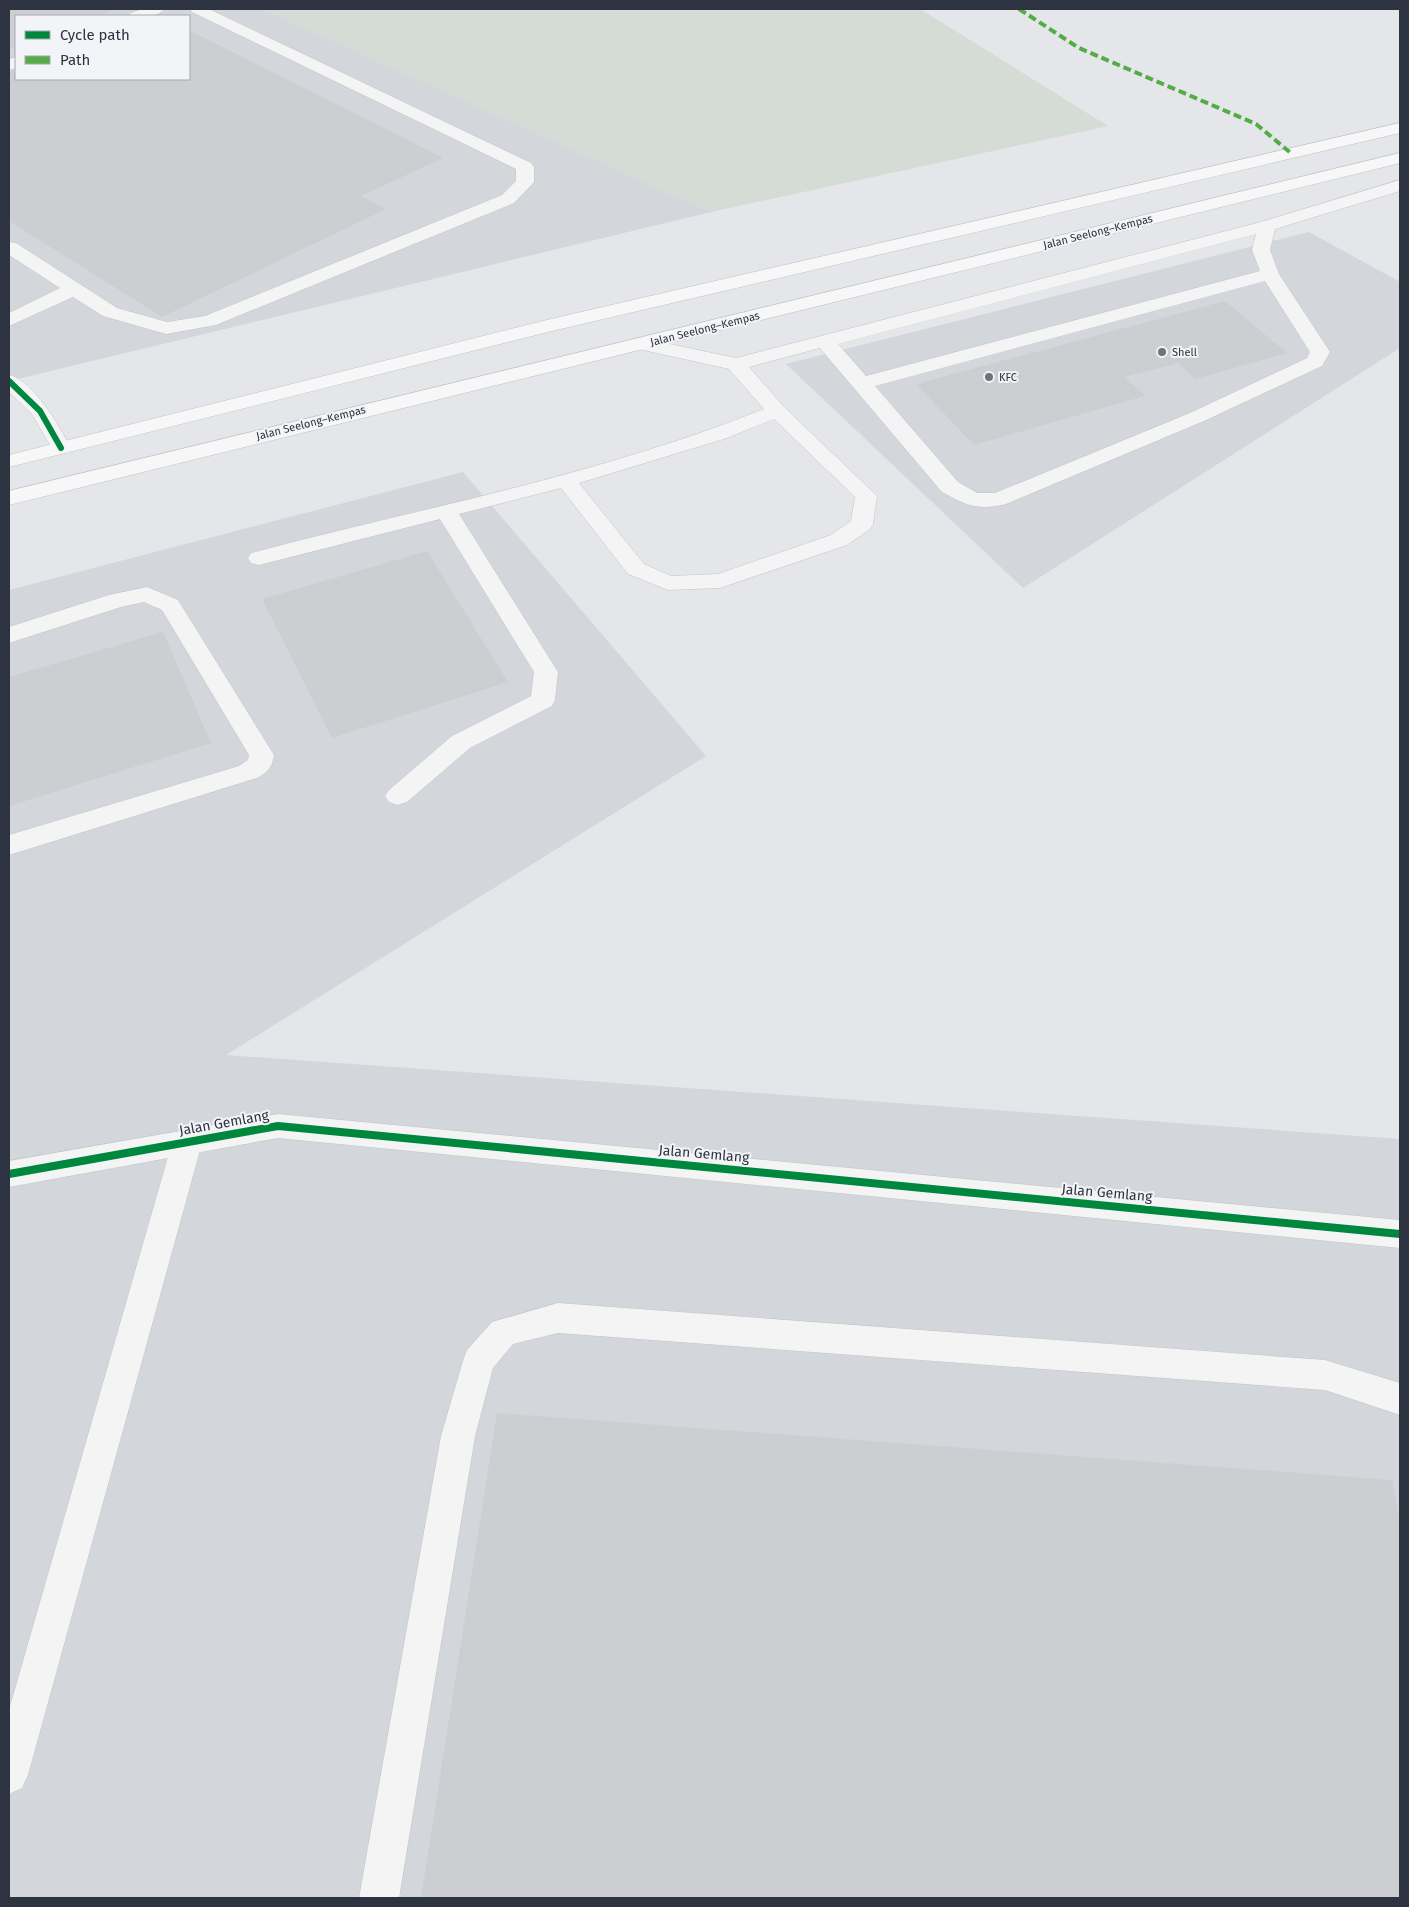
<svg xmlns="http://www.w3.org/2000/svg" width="1409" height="1907" font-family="'Fira Sans',sans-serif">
<rect width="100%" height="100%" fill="#e4e6e9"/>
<!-- built -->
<path fill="#d3d6db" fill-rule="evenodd" d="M9,9H263L711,212L9,381ZM16,16H189V79H16Z
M1309,232L1400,282V348L1023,588L786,364Z
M463,472L706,756L226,1055L1400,1139V1898H9V590Z"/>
<!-- green -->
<path fill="#d5dcd5" d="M263,9H920L1108,126L711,212Z"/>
<!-- building -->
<path fill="#cdced1" d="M9,9H116L96,16H16V46L9,49Z
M189,30L443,158L361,196L386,209L162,317L9,221V72L16,69V79H189Z
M1225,301L1287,353L1195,379L1178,363L1125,377L1145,396L974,445L916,384Z
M427,551L508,682L332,738L262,599Z
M163,632L211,743L9,806V677Z
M497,1413L1392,1480L1400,1525V1898H421Z"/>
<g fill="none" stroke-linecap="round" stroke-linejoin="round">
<!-- service casing -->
<g stroke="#c3c4c7" stroke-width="1">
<path id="service" d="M142,9H164C156,19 139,17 128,16L131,13Z
M190,9H209L531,163L534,167V182L514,203L216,325L166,334L103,316L73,297L9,326V313L60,288L9,255V242L16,243L117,308L167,322L205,316L502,195L516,181V169L192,12Z
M16,57V68L9,70V59Z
M1400,180V191L1275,229L1270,250L1279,274L1330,352L1322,366L1204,421L1006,504C979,511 965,505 942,492L820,348L749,367L784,407L877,496L873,524L870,529L847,545L720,588L668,590L628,574L561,488L459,514L558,672L555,700L552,706L470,748L407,802L398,805L389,802L385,796L389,790L452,736L531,696L534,672L440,519L259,565L251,563L248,558L251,553C422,508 600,475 764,409L729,369L634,348L631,344L634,340L641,338L736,358L1261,222ZM1256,234L1252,250L1260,271L866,376L838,344ZM1265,281L1310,352L1307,358L1190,413L995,493H977L958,482L875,386ZM774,419L855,497L851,521L831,535L718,574L671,576L644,564L579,483L727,438Z
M147,587L178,600L274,755C272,768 268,772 257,778L9,855V835L239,766L248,760L249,755L162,610L144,602L121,607L9,643V627L109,595Z
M187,1130L198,1134L202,1143L28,1775L22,1788L9,1794V1710L172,1143L176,1134Z
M558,1303L1325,1360L1400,1383V1415L1325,1390L558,1333L513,1344L493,1368L475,1436L399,1898H359L441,1436L463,1361L467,1350L492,1322Z"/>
</g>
<!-- minor casing -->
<g stroke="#c3c4c7" stroke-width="1">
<path id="minor" d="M9,375C34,381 59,426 71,448L68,452L61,454L54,452L32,414L9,392Z
M278,1114L1400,1220V1248L278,1138L9,1187V1161Z"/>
</g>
<!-- primary casing -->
<g stroke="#c1c3c6" stroke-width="1">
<path id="primary" d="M1400,123V133L552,331L9,467V455L551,319Z
M1400,153V163L9,505V491Z"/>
</g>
<!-- service -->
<use href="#service" fill="#f4f4f5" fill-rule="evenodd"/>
<!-- minor -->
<use href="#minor" fill="#f4f4f5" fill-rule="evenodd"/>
<!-- primary -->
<use href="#primary" fill="#f7f7f8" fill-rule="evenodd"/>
<!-- quiet -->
<path stroke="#54ac46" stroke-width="4" stroke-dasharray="8 4" stroke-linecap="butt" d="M1019,9L1079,48L1256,124L1292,154"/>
<!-- cycleway-far1 casing -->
<g stroke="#f3f4f7" stroke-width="9">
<path id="cycleway-far1" d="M9,381L40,411L61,448"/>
</g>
<!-- cycleway casing -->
<g stroke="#f3f4f7" stroke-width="11">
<path id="cycleway" d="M9,1174L278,1126L1400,1234"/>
</g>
<!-- cycleway-far1 -->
<use href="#cycleway-far1" stroke="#00873e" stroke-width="6"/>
<!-- cycleway -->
<use href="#cycleway" stroke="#00873e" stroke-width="8"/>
</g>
<!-- markers -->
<g fill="#6d727b" stroke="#f3f4f7" stroke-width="2">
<circle cx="1162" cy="352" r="5"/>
<circle cx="989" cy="377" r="5"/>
</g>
<g text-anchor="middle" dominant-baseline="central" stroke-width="4" stroke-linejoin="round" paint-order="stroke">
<!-- far-street labels -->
<g font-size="11" fill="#2d3340" stroke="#f3f4f7">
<text transform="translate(1098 232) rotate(-14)">Jalan Seelong–Kempas</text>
<text transform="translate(705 329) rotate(-14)">Jalan Seelong–Kempas</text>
<text transform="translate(311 423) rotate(-14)">Jalan Seelong–Kempas</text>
</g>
<!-- far-poi labels -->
<g font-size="11" fill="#2d3340" stroke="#f3f4f7" text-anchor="start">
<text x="1172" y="352">Shell</text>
<text x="999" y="377">KFC</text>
</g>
<!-- street labels -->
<g font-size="14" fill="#2d3340" stroke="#f3f4f7">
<text transform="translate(224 1123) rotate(-10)">Jalan Gemlang</text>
<text transform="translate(704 1154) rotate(5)">Jalan Gemlang</text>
<text transform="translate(1107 1193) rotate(5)">Jalan Gemlang</text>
</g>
</g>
<!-- border -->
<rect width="1409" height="1907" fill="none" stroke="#2d3340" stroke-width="20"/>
<!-- legend -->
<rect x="15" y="15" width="175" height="65" fill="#f3f4f7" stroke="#a4a7ae"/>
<rect x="25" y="31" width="25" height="8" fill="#00873e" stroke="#a4a7ae"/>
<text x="60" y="40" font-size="15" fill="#2d3340">Cycle path</text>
<rect x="25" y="56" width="25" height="8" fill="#54ac46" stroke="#a4a7ae"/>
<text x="60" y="65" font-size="15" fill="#2d3340">Path</text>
</svg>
